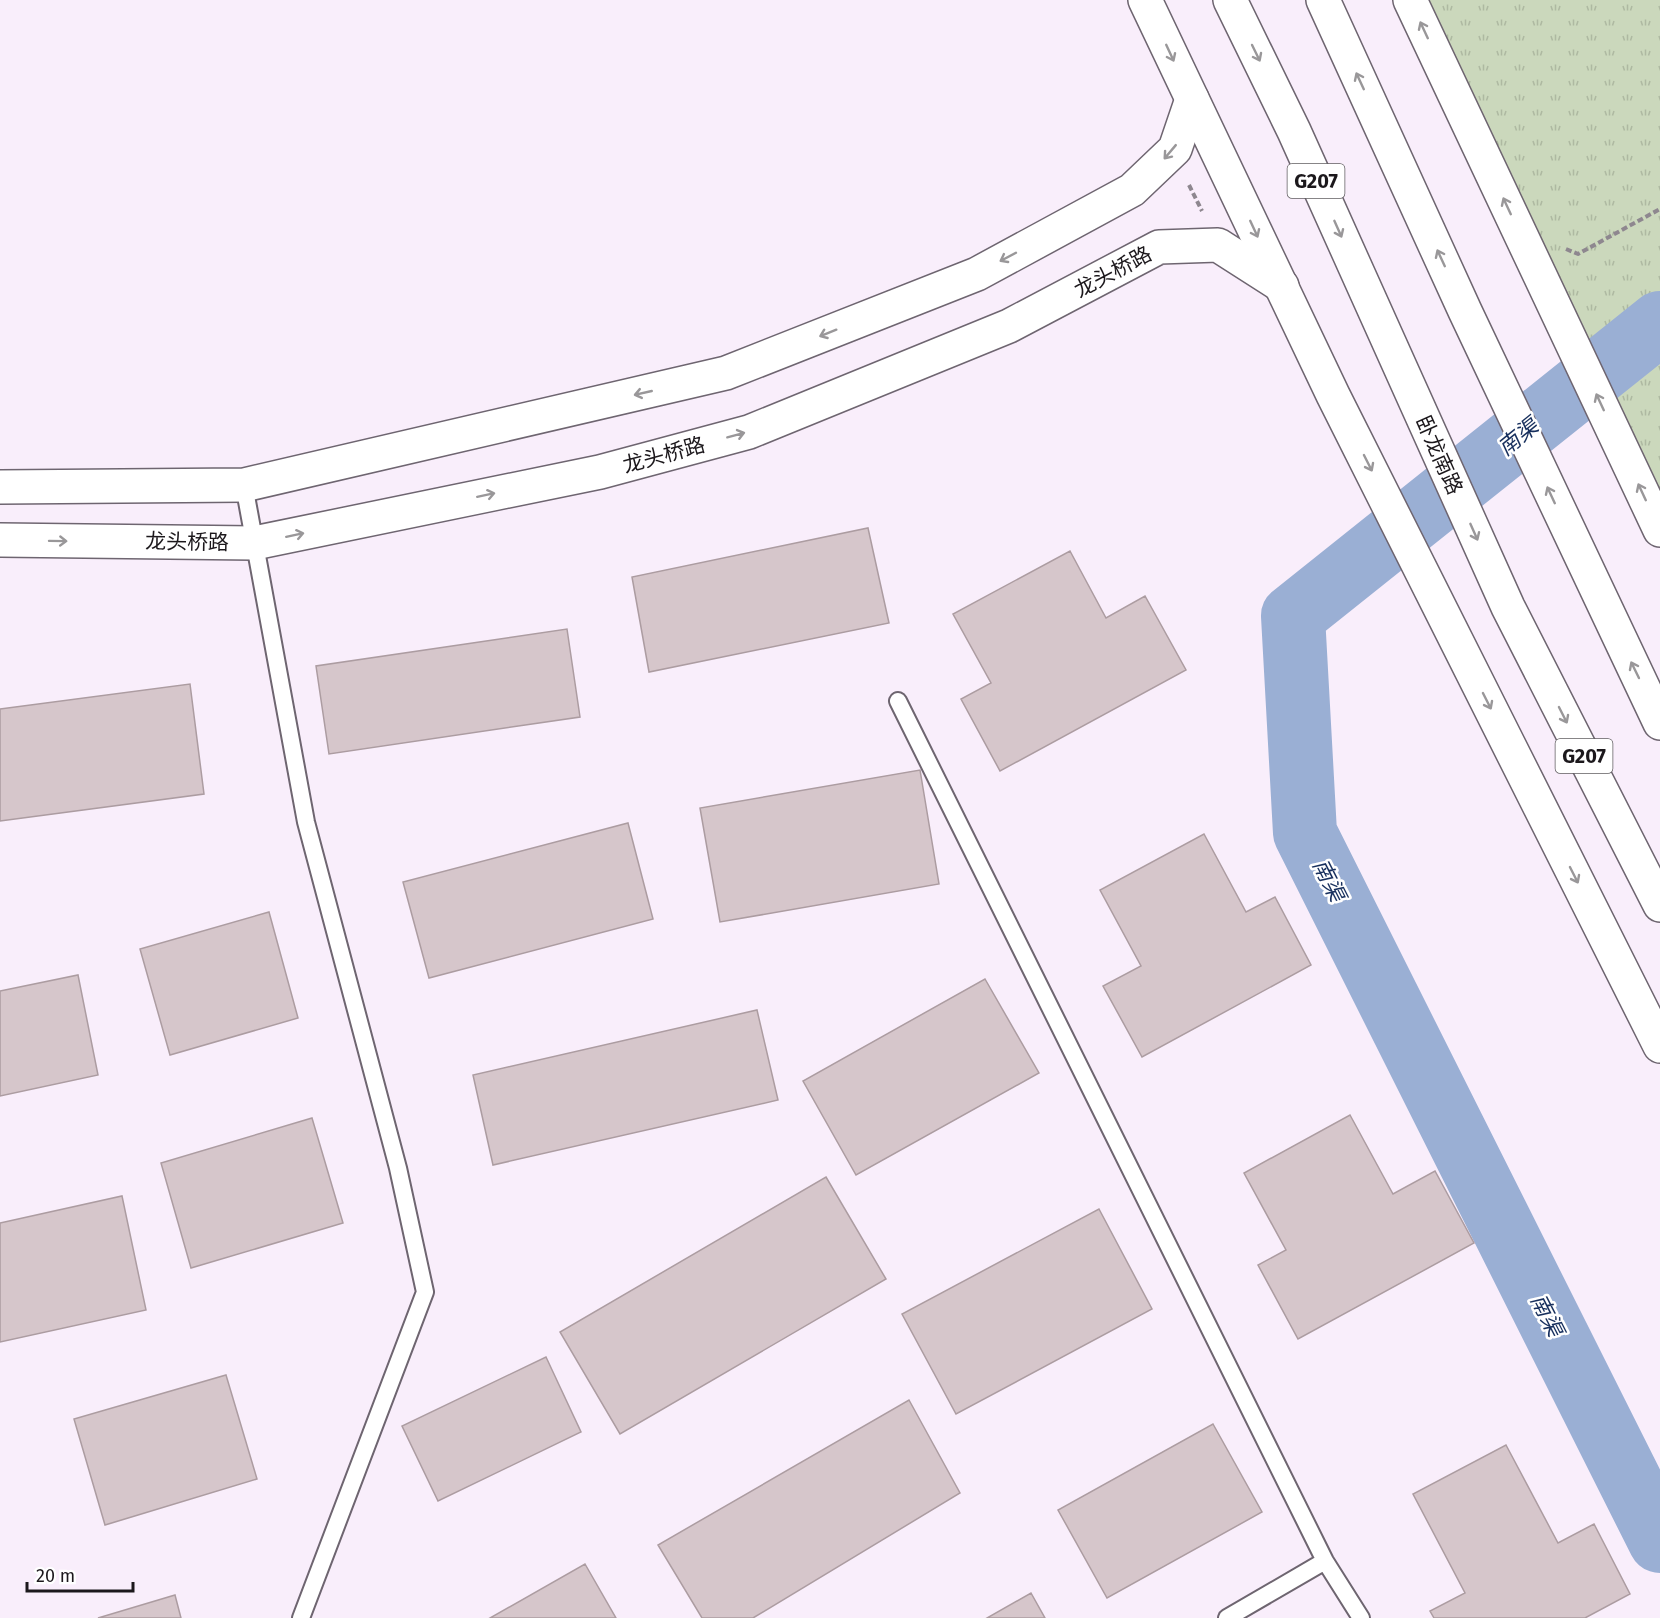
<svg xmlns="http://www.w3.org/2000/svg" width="1660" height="1618" font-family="'Fira Sans','Noto Sans SC',sans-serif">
<defs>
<pattern id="grass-tufts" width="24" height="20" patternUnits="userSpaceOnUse" patternTransform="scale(1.5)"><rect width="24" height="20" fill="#cbd8bc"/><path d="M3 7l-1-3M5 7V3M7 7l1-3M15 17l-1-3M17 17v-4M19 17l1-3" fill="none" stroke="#aeb9a1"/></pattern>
</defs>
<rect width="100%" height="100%" fill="#f9eefb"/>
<!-- grass -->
<path fill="url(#grass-tufts)" d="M1410,0H1660V529Z"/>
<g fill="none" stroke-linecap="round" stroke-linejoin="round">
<!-- river -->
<path stroke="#9aafd4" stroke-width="64" d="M1660,323L1293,616L1305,833L1660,1541"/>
</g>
<!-- building -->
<path fill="#d6c6cb" stroke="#ac9ca1" stroke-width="1.5" d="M868,528L889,623L649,672L632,577Z
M1070,551L1106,618L1145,596L1186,670L1000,771L961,699L991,683L953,614Z
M567,629L580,717L329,754L316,666Z
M190,684L204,794L0,821V709Z
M920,770L939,884L720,922L700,808Z
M628,823L653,919L429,978L403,882Z
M1204,834L1246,912L1275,897L1311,965L1142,1057L1103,986L1141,966L1100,890Z
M269,912L298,1018L170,1055L140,949Z
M78,975L98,1075L0,1096V991Z
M985,979L1039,1073L856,1175L803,1081Z
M757,1010L778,1100L493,1165L473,1075Z
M1350,1115L1393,1194L1435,1171L1474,1243L1298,1339L1258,1265L1286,1250L1244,1173Z
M312,1118L343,1223L191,1268L161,1163Z
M826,1177L886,1279L620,1434L560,1332Z
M122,1196L146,1310L0,1342V1223Z
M1099,1209L1152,1309L956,1414L902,1314Z
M546,1357L581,1432L438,1501L402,1426Z
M226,1375L257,1479L105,1525L74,1419Z
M909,1400L960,1493L753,1618H702L658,1545Z
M1213,1424L1262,1512L1107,1598L1058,1510Z
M1506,1445L1558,1543L1594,1524L1630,1594L1585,1618H1434L1430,1611L1465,1593L1413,1494Z
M585,1564L616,1618H490Z
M1031,1593L1045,1618H987Z
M175,1595L181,1618H98Z"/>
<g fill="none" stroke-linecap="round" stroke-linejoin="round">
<!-- service casing -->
<g stroke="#6e6570" stroke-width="20">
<path id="service" d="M244,485L306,822L398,1168L425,1292L301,1618
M898,701L1325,1561L1361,1618
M1227,1618L1325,1561"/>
</g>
<!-- tertiary casing -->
<g stroke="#6e6570" stroke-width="36">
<path id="tertiary" d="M1145,0L1333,395L1660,1046
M1410,0L1660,530"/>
</g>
<!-- secondary casing -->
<g stroke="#6e6570" stroke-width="36">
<path id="secondary" d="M0,487L244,485L726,373L977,274L1132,190L1175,149L1192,99
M0,540L254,543L600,472L749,432L1009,326L1159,247L1218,245L1282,286"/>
</g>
<!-- trunk casing -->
<g stroke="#6e6570" stroke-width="36">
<path id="trunk" d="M1230,0L1294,131L1508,607L1660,905
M1323,0L1465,311L1660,723"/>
</g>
<!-- path -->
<path stroke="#8e878f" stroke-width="4" stroke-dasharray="6 3" stroke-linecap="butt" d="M1189,185L1202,211
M1566,249L1578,254L1660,209"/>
<!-- service -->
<use href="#service" stroke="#fff" stroke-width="16"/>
<!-- tertiary -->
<use href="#tertiary" stroke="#fff" stroke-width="33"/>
<!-- secondary -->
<use href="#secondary" stroke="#fff" stroke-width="33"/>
<!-- trunk -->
<use href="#trunk" stroke="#fff" stroke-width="33"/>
</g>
<!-- one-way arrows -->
<defs><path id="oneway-shaft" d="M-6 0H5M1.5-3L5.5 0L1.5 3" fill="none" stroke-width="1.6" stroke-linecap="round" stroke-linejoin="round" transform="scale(1.5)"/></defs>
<g stroke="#999799">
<use href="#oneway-shaft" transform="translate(1424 30) rotate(-115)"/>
<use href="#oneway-shaft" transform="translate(1170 53) rotate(65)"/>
<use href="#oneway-shaft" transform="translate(1256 53) rotate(64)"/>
<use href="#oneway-shaft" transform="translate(1360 81) rotate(-115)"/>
<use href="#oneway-shaft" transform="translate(1170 152) rotate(130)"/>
<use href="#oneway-shaft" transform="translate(1507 206) rotate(-115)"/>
<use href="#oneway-shaft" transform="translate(1254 229) rotate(65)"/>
<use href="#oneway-shaft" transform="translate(1338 229) rotate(66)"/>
<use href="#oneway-shaft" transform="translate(1008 257) rotate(152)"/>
<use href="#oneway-shaft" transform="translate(1441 258) rotate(-115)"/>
<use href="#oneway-shaft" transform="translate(828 333) rotate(158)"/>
<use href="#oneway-shaft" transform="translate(643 393) rotate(167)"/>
<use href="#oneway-shaft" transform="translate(1600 402) rotate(-115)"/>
<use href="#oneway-shaft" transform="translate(736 435) rotate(-15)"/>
<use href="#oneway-shaft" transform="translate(1368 463) rotate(63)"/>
<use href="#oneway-shaft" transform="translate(1642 492) rotate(-115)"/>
<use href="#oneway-shaft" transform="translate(486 495) rotate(-12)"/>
<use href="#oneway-shaft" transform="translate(1551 495) rotate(-115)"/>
<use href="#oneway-shaft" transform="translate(1474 532) rotate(66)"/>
<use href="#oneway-shaft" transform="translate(295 535) rotate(-12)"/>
<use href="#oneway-shaft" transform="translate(58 541) rotate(1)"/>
<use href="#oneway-shaft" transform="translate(1635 670) rotate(-116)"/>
<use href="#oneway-shaft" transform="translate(1487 701) rotate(63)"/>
<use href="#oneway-shaft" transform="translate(1563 715) rotate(63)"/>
<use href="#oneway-shaft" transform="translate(1574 875) rotate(63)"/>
</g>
<g text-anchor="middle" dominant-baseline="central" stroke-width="5" stroke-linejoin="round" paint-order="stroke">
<!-- shield labels -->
<g fill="#fff" stroke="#605d60" stroke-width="1.5">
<rect x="1287.5" y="164" width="57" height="34" rx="4.5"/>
<rect x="1555.5" y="739" width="57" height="34" rx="4.5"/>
</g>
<g font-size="20" font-weight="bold" fill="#1c181c">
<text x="1316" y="181">G207</text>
<text x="1584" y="756">G207</text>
</g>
<!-- street labels -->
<g font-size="21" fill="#1c181c" stroke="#fff">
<text transform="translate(1113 272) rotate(-28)">龙头桥路</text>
<text transform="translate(664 455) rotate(-15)">龙头桥路</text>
<text transform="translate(1439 455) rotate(66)">卧龙南路</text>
<text transform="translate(187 542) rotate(1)">龙头桥路</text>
</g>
<!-- water labels -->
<g font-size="22" font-style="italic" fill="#172f5d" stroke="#fff">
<text transform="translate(1518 437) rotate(-39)">南渠</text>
<text transform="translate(1329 880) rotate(63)">南渠</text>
<text transform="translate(1547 1315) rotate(63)">南渠</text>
</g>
</g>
<!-- scale -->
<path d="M27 1582v9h106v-9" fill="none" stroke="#1c181c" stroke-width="3"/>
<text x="36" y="1582" font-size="18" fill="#1c181c" stroke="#ffffff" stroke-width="4.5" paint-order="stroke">20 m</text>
</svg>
